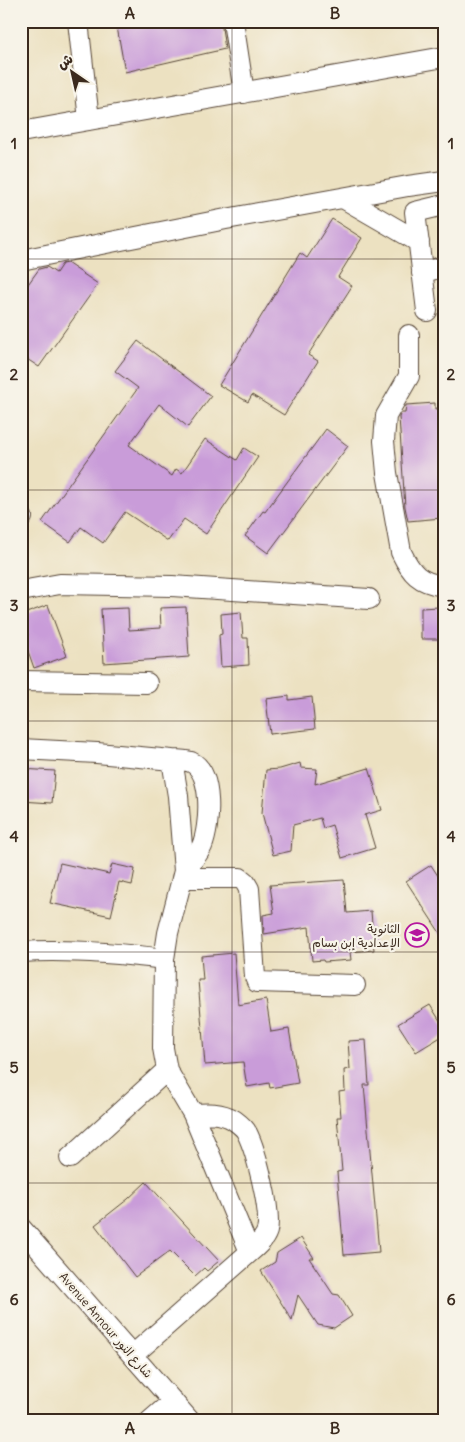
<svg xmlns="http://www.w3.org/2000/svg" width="465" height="1442" font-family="Delius,'Playpen Sans Arabic',sans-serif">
<rect width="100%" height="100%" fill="#f7f3e8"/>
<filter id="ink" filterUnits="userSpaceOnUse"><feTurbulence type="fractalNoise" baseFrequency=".02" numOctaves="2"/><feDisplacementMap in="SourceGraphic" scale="10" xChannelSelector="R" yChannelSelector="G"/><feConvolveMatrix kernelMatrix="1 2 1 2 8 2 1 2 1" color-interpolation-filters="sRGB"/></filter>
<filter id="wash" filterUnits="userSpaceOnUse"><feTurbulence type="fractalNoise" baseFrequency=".0096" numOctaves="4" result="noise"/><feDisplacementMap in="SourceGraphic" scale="20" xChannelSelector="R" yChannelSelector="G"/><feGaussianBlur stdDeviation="1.12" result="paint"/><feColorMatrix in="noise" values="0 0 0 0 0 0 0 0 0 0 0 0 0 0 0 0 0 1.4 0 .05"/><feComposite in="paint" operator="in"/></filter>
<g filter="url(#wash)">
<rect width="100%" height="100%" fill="#ece1c1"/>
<g id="blocks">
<!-- building -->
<path fill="#c99cd9" d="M116,21H221L225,49L125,72Z
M332,219L362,238L338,277L352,286L308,355L318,361L284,415L252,395L248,402L219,385L300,253L307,258Z
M67,263L98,284L39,367L21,355V294L39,269L47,267L56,273L62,264Z
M138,341L211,396L188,427L159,404L129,445L172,476L176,469L182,473L205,439L237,460L244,448L258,457L206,534L184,519L168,541L125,512L103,543L81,527L70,542L42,522L138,388L115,371Z
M435,403V409L444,408V465H439L442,518L408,521L405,507L399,417L401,413H405L406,405Z
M326,429L348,446L268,553L245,536L263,511L265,512Z
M48,605L67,656L34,668L23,637L28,635L21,615Z
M186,607L189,657L104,663L101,609L128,608L129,630L161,628L160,608Z
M439,607V613H444V639H421V608Z
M241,612L243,638H248L249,665L221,667L219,635L222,634L221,614Z
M289,696V700L312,697L315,729L270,734L266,699Z
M300,763L301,768L317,769L315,784L369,768L382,810L365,815L375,848L342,858L332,825L323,828L320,818L293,825L291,851L273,855L262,813L266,770L280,769Z
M21,769L55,771L52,803L21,801Z
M60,863L109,874L112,864L135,869L132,885L119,882L111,916L50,903Z
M431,865L444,885V939L406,881Z
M344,880L347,913L371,911L374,950L350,952L351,960L324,962L323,960L312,961L309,927L264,934L263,915L274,913L270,885Z
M234,953L238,1005L266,1000L271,1032L289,1029L298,1083L270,1088L269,1083L247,1087L243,1062L205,1065L198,980H203L201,956Z
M430,1005L444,1027V1035L416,1052L398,1024Z
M366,1040L369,1085H364L379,1252L344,1255L337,1172L342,1171L337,1117H341L339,1092L345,1091L344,1070L350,1069L348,1041Z
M146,1182L219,1261L207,1271L204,1268L195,1276L170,1251L135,1277L95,1225L128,1199Z
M301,1238L314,1258H309L333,1294L339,1295L352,1316L334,1328L318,1325L298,1295L292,1320L261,1271L275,1262L277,1253Z"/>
</g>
</g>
<g filter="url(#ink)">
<use href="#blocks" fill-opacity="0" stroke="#564536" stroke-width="1"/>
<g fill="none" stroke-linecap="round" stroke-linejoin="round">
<!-- minor casing -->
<g stroke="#564536" stroke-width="22">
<path id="minor" d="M78,21L89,120
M233,21L244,93
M21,132L444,57
M343,198L419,242
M21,260L226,219L408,186L444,181
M422,273L444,266
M427,311L415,212L444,205
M409,335V376L386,416L384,441L387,473L401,552C411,573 419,583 444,586
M21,517H22
M21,591L60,584L172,586L369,599
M21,681L147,683
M21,749L97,753L172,760L178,796L184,871L168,933L164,959L163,1048L167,1070L193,1114L250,1252
M172,760C178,760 185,760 191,762C214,772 210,827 202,846C198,855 190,863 184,871
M182,878H240L245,882L249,889L255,977L257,982L355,985
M21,952C69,949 116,953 164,959
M70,1158L167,1070
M21,1228L190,1421
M133,1355L250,1252C257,1246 264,1240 267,1231C272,1212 256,1151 247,1133C245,1128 238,1123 234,1120C221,1112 207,1113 193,1114
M150,1421L173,1401"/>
</g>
<!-- minor -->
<use href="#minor" stroke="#fff" stroke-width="20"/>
</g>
</g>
<!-- grid -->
<path fill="none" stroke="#3b2a1e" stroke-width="1" stroke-opacity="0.55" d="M232,21V1421M21,259H444M21,490H444M21,721H444M21,952H444M21,1183H444"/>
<!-- icons -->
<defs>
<g id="school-ring" transform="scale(1.25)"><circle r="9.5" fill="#f7f3e8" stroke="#b5179e" stroke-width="1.5"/><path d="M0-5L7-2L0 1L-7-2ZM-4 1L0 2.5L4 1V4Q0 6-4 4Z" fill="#b5179e"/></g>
</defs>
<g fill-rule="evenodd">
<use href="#school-ring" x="417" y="935"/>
</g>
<g text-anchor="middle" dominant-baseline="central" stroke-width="4.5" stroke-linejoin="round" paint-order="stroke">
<!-- poi labels -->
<g font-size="12" fill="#3b2a1e" stroke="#f7f3e8" text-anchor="end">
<text x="400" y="928">الثانوية<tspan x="400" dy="14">الإعدادية إبن بسام</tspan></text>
</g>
<!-- street labels -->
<g font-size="12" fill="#3b2a1e" stroke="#f7f3e8">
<text transform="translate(106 1325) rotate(49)">Avenue Annour شارع النور</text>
</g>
</g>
<!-- margin -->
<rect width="465" height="1442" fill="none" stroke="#f7f3e8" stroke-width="55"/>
<!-- north arrow -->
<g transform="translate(72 72) rotate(326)" stroke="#f7f3e8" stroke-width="4" paint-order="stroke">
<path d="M0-4L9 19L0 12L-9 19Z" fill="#3b2a1e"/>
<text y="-8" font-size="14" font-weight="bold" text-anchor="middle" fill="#3b2a1e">ش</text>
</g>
<rect x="28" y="28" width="410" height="1386" fill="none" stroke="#3b2a1e" stroke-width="2"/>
<g font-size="16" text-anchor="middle" font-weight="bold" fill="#3b2a1e">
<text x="130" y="19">A</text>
<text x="335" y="19">B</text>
<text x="14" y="149">1</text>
<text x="451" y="149">1</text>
<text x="14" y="380">2</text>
<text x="451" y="380">2</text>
<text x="14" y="611">3</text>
<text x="451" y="611">3</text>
<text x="14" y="842">4</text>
<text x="451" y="842">4</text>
<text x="14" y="1073">5</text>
<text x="451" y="1073">5</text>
<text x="14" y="1305">6</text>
<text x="451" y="1305">6</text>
<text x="130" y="1434">A</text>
<text x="335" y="1434">B</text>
</g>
</svg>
